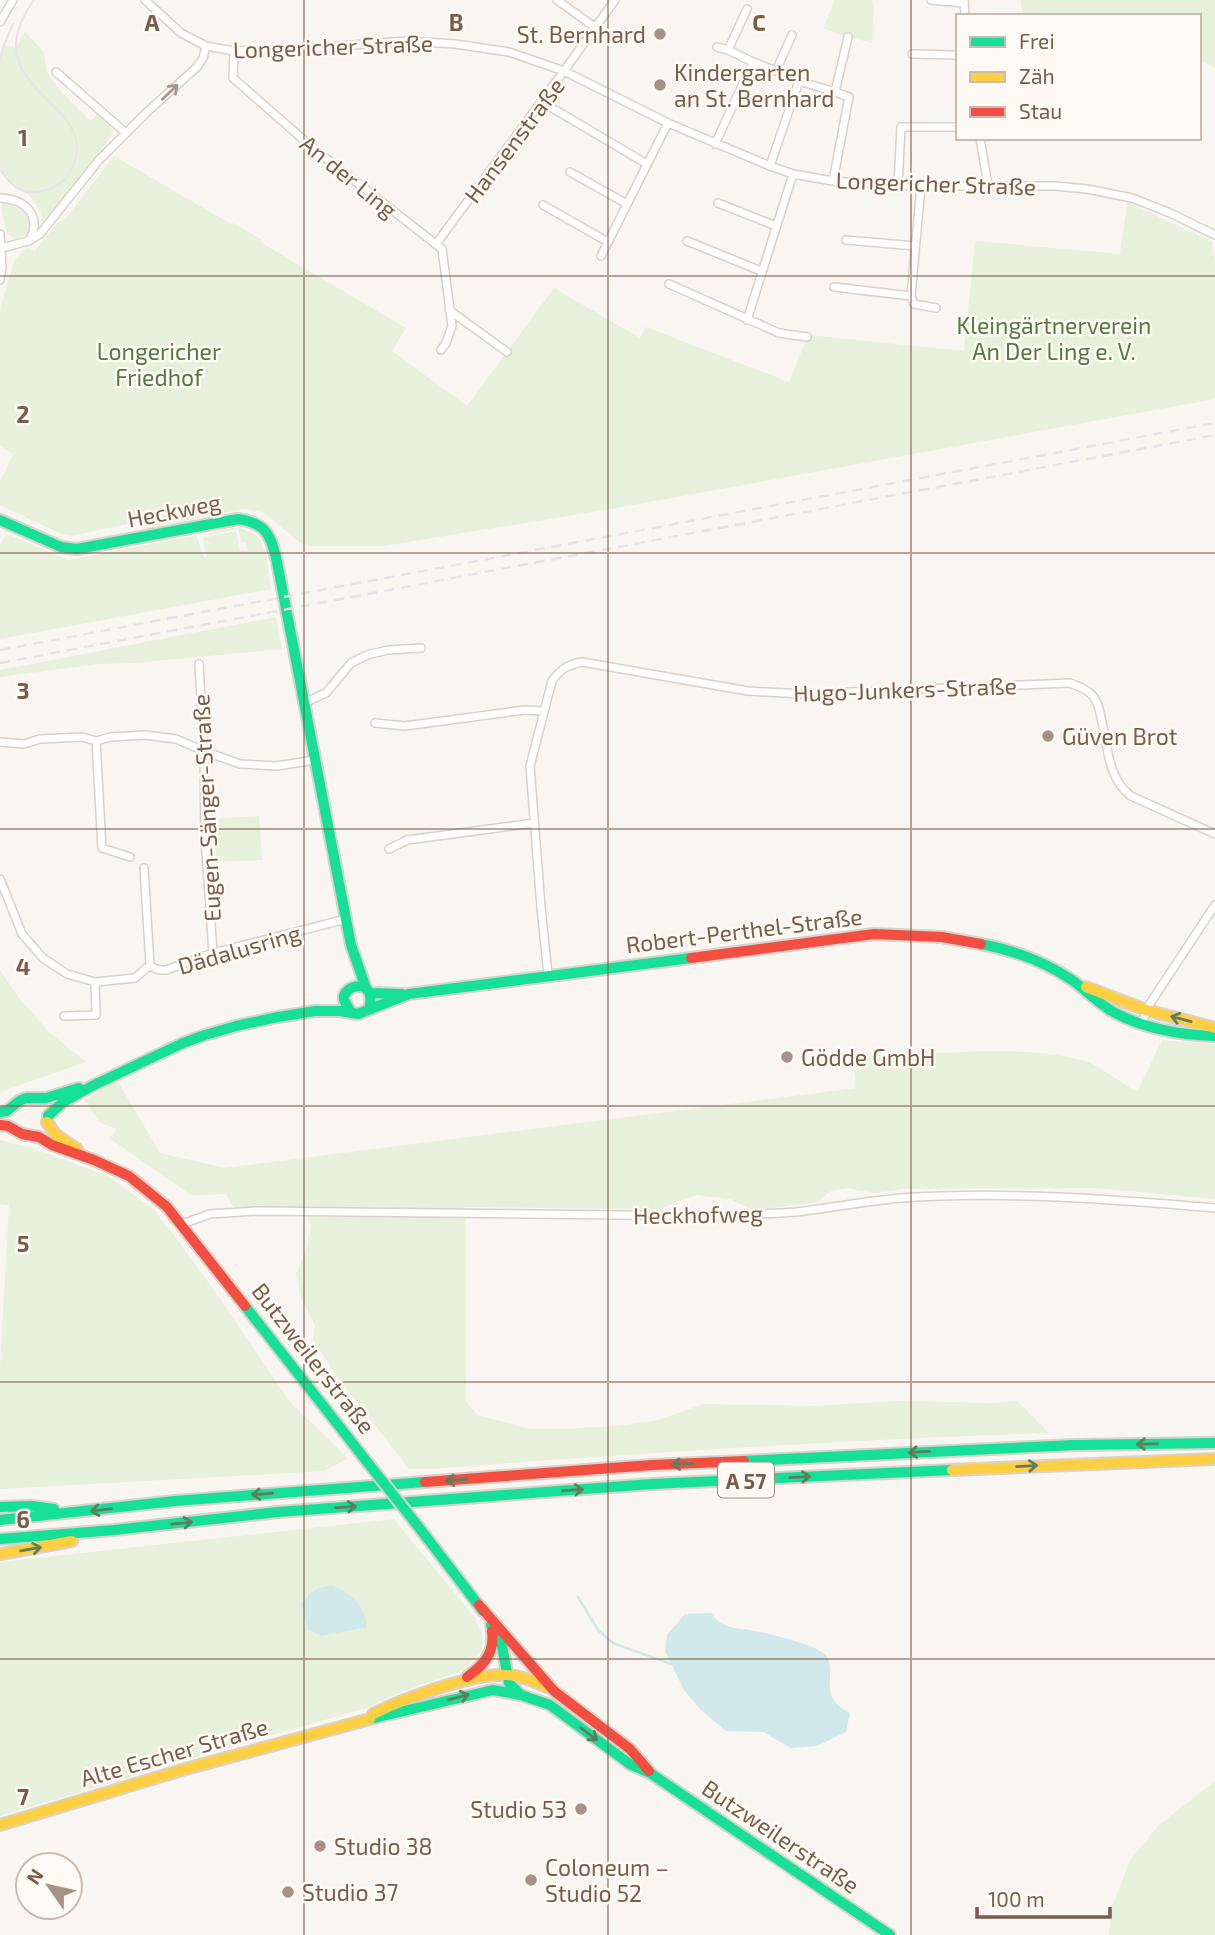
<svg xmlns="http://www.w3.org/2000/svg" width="1215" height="1935" font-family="'Exo 2',sans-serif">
<rect width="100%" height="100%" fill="#f9f5f0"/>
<!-- green -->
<path fill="#e7f0db" d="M835,0H871L874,7L872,43L845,36L823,28Z
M1021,0H1215V68L1199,59V16H1023Z
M25,32L44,52L47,72L59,89L91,121L99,113L109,124L113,131L110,138L43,223C38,189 15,194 0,169V59L4,45L16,47Z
M114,156L231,224L233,223L261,239L260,242L406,328L392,351L467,406L554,288L640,338L646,327L789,382L808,335L964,351L975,241L1120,254L1127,202L1212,242L1215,260V399L622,507L384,546H309L299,542L267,515L258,511L242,509L147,529L145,520L72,536L59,533L0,505V482L13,454L0,446V309L14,262L21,252L28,249L35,251L56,224L66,218Z
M5,203C12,206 20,209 25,215C34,226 27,239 14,239L7,233L1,208L2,204Z
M232,528C270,530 266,559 271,589L0,639V545L7,534L69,560L196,535L204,558L207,557L203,538L236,531L240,551L247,550L246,542H241L238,529L209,535L208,533Z
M276,617L282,649L134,663L98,664L0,677V670Z
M259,816L262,860L215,862L213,819Z
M0,970L19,998L49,1032L86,1062L0,1092Z
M1162,1040L1215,1044V1199L1096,1188L904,1189L875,1193L846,1188L831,1191L818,1202L753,1210L730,1199L696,1195L659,1209L464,1207L466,1214V1402L478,1415L529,1429H565L616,1426L655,1421L704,1404L815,1406L898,1401L992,1403L1017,1401L1049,1433C842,1440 636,1453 429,1469H409L333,1371L313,1339L315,1325L301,1298L296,1274L306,1251L311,1226L307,1215L237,1214L226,1194L191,1195L109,1138L117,1129L101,1123L84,1100L117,1080L160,1153L225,1168L856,1088L853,1059C925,1055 1011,1043 1081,1060C1096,1063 1123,1084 1137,1092Z
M0,1140L32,1148L108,1176L153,1209L180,1243L218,1296L290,1402L348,1458L324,1471L0,1489V1367L9,1205L0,1204Z
M394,1519L475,1618L482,1635V1650L464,1670L404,1691L367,1708L247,1742L0,1816V1562Z
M1215,1781V1935H1109L1112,1906L1131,1859L1159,1825Z"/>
<!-- water -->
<path fill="#d0e8ea" d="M332,1586C352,1593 365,1605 367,1627L321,1636L309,1630L303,1615L305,1610L301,1605C311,1591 315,1587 332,1586Z
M711,1613C714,1617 718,1622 723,1624C730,1628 741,1629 750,1630C766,1633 811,1643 823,1653C842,1668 813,1695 850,1713L846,1732L817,1746L791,1748L763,1732L726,1731L701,1710L684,1690L665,1651L667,1635L685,1614Z"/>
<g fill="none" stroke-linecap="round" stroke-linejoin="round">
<!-- stream -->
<path stroke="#d0e8ea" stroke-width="2.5" d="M578,1597L598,1630L613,1643L671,1664"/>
<!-- street casing -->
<g stroke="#d7d1cb" stroke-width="10">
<path id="street" d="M145,0L181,33L206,46L234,51L312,48L407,41L455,44L509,52L564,71L668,123L770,166L793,174L833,181L898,186H1055L1087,189L1132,198L1170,213L1215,235
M557,0L596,28
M931,0L964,3
M964,0L965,16
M0,22L13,0
M717,47L728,50
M234,51L233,78L314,149L442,249L452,326L446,343L441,350
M912,54L958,55
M753,62L776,71
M56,72L126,133
M799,81L835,92
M542,102L647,164
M980,138L988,185
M715,144L753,62L728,50L747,9
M770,166L799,81L776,71L792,35
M570,172L627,204
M833,181L849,97L835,92L848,37
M898,186L901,127H958
M0,198C25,199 43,216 29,241
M718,203L776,226
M543,205L608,242
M0,234L2,266L0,280
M846,240L915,246
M687,241L761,271
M436,244L564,71L615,0
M2,248L28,241L40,234L99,160L146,113L197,67L203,58L206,46
M601,256L668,123
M669,284L779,333L807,337
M834,287L911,296L921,186
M911,296L914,304L936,308
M449,310L507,352
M747,320L793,174
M199,664L204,751L205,836L213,953
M304,703L326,693L351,663L367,655L388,650L421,648
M375,723L405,726L525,710L544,711
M96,741L102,848L130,857
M0,742L24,744L40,739L82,737L96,741L111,737L145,735L176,739L204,751L240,764L277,766L315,760
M389,849L407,840L534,823
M144,868L150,965
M0,879L22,934L43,958L67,974L95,982L135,978L150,965
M150,965C155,970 159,970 166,970L213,953L346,919
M548,975L541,907L530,766L552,681C561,669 567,665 582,662L748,691L802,694L1070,683C1078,686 1087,689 1093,696C1099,703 1100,713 1102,722C1108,748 1108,779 1131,796L1215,834
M64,1016L96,1015L95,982
M1142,1023L1149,1005L1215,905
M182,1224L210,1214L257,1211L705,1216C735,1215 766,1214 796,1212C831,1208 866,1201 901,1198C1006,1191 1110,1199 1215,1208"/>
</g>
<!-- fast casing -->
<g stroke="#d9d2cb" stroke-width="14">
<path id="fast" d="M0,520L61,547L77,549L238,519C267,523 271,536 277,562L351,945L366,988
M981,944C1013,950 1045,962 1072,980C1087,991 1099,1004 1115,1013C1146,1029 1181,1035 1215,1036
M371,993L402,994
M350,1011C349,1009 345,1002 344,1000C341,985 378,975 369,1009
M0,1112L7,1111L19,1101L26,1098H46L79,1088
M48,1116L62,1103L92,1086L183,1043L205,1035L236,1026L278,1017L315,1011H340L358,1014L409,994L691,958
M245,1306L368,1463
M744,1461L1075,1445L1215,1443
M0,1507L32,1506L54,1509
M0,1520L175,1501L425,1482
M421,1530L483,1611
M0,1539L114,1530L278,1512L652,1484L952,1470
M491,1625L502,1646L509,1683L520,1694
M370,1719L493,1690L521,1695L550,1705L631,1765L650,1773L890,1935"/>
</g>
<!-- slow casing -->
<g stroke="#d9d2cb" stroke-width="14">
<path id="slow" d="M1086,987L1146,1010L1215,1028
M47,1122L55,1134L77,1149
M952,1470L1215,1459
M0,1554L72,1541
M373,1714C403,1699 472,1673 505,1675C520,1675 533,1681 547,1687
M0,1825L182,1770L370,1719"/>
</g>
<!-- jam casing -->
<g stroke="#d9d2cb" stroke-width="14">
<path id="jam" d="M691,958L874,934L942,937L981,944
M0,1125L8,1126L22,1134L39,1137L52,1145L94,1160L129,1176L167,1207L245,1306
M425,1482L652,1465L744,1461
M479,1605L554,1691L630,1749L649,1771
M467,1677C484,1665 495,1653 492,1631"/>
</g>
<!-- street -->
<use href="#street" stroke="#fefefd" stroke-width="7"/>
<!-- fast -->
<use href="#fast" stroke="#16e098" stroke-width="10"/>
<!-- slow -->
<use href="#slow" stroke="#ffcf43" stroke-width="10"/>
<!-- jam -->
<use href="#jam" stroke="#f24e42" stroke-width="10"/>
<!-- tram -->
<path stroke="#e6e3e7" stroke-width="2" d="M0,59L4,45L13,24
M0,169C6,179 16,190 28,192C42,194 58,187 67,177C71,171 74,164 76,157C85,117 33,98 20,65C10,41 20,20 34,0"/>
<!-- rail -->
<path stroke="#e6e3e7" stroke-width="2.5" stroke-dasharray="10 7" stroke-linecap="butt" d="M0,650L1215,423
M0,663L1215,435"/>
<!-- fast-bridge casing -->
<g stroke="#d9d2cb" stroke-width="14" stroke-linecap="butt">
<path id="fast-bridge" d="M368,1463L421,1530"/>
</g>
<!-- fast-bridge -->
<use href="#fast-bridge" stroke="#16e098" stroke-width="10"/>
</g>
<!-- one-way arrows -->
<defs><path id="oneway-shaft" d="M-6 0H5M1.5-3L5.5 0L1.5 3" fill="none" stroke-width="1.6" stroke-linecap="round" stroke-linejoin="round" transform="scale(1.75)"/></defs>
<use stroke="#a8958b" href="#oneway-shaft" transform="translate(170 92) rotate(-43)"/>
<g stroke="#617d60">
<use href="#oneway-shaft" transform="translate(1181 1019) rotate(-165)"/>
<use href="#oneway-shaft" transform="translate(1147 1444) rotate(179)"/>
<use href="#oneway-shaft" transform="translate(919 1452) rotate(177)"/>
<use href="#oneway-shaft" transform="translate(682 1464) rotate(177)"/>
<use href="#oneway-shaft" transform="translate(1027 1466) rotate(-3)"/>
<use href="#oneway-shaft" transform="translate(800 1477) rotate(-3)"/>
<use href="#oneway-shaft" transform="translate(456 1480) rotate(176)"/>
<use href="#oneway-shaft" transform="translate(573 1490) rotate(-4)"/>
<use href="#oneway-shaft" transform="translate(262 1494) rotate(176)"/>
<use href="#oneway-shaft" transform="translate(346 1507) rotate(-4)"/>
<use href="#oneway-shaft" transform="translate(101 1510) rotate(173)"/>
<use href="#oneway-shaft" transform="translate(182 1523) rotate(-6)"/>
<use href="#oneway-shaft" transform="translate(31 1549) rotate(-10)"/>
<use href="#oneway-shaft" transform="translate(459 1697) rotate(-14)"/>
<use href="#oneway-shaft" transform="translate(589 1734) rotate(37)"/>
</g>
<!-- grid -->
<path fill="none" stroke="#7a5c4d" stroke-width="2" stroke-opacity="0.55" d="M304,0V1935M608,0V1935M911,0V1935M0,276H1215M0,553H1215M0,829H1215M0,1106H1215M0,1382H1215M0,1659H1215"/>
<!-- markers -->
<g fill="#a69286" stroke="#fffaf3" stroke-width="2.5">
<circle cx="660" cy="34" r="7"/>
<circle cx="660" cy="85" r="7"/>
<circle cx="1048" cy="736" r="7"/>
<circle cx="787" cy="1057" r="7"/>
<circle cx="581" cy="1809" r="7"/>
<circle cx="320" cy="1846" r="7"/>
<circle cx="531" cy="1880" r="7"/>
<circle cx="288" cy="1892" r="7"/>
</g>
<g text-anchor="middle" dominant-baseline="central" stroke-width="5" stroke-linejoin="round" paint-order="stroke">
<!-- shield labels -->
<rect fill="#fffaf3" stroke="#a28b7f" stroke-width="2" x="718" y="1462.5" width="56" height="35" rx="5"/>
<g font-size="21" font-weight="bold" fill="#7a5c4d">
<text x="746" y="1480">A 57</text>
</g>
<!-- poi labels -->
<g font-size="23" fill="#7a5c4d" stroke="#fffaf3" text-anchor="start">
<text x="646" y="34" text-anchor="end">St. Bernhard</text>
<text x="674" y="72">Kindergarten<tspan x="674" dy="26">an St. Bernhard</tspan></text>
<text x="1062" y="736">Güven Brot</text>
<text x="801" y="1057">Gödde GmbH</text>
<text x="567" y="1809" text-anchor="end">Studio 53</text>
<text x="334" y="1846">Studio 38</text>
<text x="545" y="1867">Coloneum –<tspan x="545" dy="26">Studio 52</tspan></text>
<text x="302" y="1892">Studio 37</text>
</g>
<!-- street labels -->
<g font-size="23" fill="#7a5c4d" stroke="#fffaf3">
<text transform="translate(333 46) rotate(-2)">Longericher Straße</text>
<text transform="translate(514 140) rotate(-53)">Hansenstraße</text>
<text transform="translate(349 176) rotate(39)">An der Ling</text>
<text transform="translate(936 183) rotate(2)">Longericher Straße</text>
<text transform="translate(174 510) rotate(-11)">Heckweg</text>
<text transform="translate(905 689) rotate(-2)">Hugo-Junkers-Straße</text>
<text transform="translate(206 808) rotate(-93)">Eugen-Sänger-Straße</text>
<text transform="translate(744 930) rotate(-7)">Robert-Perthel-Straße</text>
<text transform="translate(239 949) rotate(-16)">Dädalusring</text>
<text transform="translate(698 1214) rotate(-1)">Heckhofweg</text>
<text transform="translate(314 1358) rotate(52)">Butzweilerstraße</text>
<text transform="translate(174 1752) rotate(-16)">Alte Escher Straße</text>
<text transform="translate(781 1836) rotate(34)">Butzweilerstraße</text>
</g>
<!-- park labels -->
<g font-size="23" fill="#537a41" stroke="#fffaf3">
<text x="1054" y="325">Kleingärtnerverein<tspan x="1054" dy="26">An Der Ling e. V.</tspan></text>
<text x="159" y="351">Longericher<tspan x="159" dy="26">Friedhof</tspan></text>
</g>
</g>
<g font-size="23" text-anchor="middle" font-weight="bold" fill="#7a5c4d" stroke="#fffaf3" stroke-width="5" stroke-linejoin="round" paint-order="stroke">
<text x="152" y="31">A</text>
<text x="456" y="31">B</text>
<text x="759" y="31">C</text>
<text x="23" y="146">1</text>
<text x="23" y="423">2</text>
<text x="23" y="699">3</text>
<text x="23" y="975">4</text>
<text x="23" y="1252">5</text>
<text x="23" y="1528">6</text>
<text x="23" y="1805">7</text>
</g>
<!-- legend -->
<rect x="956" y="14" width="245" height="126" fill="#fffaf3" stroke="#cabbb1" stroke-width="2"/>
<rect x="970" y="37" width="35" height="10" fill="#16e098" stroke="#cabbb1" stroke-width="2"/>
<text x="1019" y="49" font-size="21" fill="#7a5c4d">Frei</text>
<rect x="970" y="72" width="35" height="10" fill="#ffcf43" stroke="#cabbb1" stroke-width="2"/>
<text x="1019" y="84" font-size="21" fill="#7a5c4d">Zäh</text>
<rect x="970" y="107" width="35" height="10" fill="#f24e42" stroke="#cabbb1" stroke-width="2"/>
<text x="1019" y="119" font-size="21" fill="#7a5c4d">Stau</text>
<!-- north arrow -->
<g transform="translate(49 1886) rotate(304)"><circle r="33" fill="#fffaf3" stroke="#cabbb1" stroke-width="2"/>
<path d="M0-5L12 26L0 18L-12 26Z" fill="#a69286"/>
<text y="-10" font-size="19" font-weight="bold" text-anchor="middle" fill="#7a5c4d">N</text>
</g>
<!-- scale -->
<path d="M977 1907v10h133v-10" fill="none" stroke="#7a5c4d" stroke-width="3.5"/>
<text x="988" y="1907" font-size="21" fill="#7a5c4d" stroke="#fffaf3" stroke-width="5" paint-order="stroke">100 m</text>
</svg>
